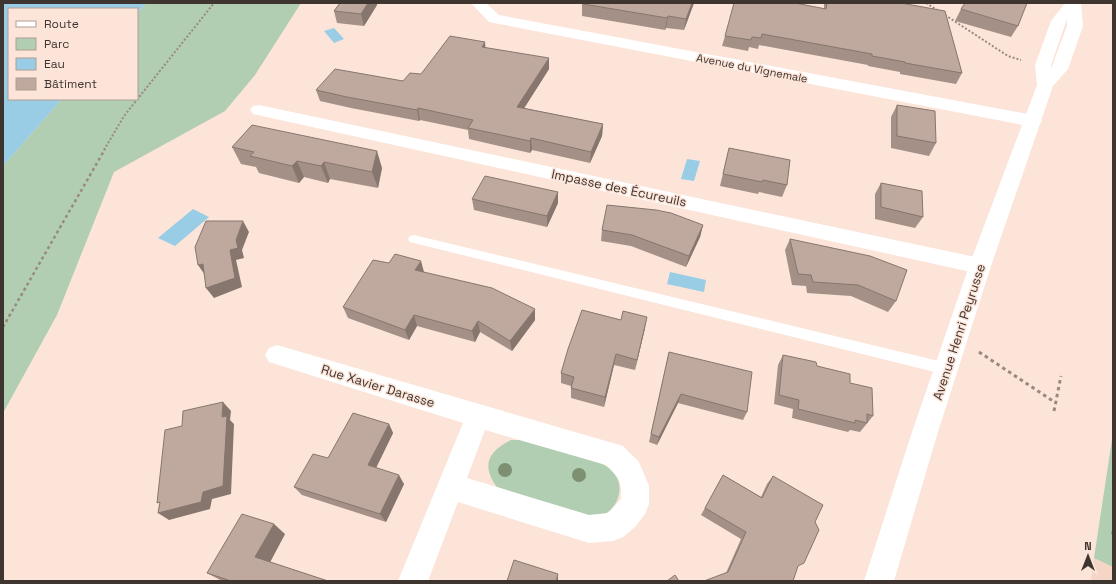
<svg xmlns="http://www.w3.org/2000/svg" width="1116" height="584" font-family="'Space Grotesk',sans-serif">
<rect width="100%" height="100%" fill="#fce4d8"/>
<!-- built -->
<path fill="#f5d5c5" d="M1094,558L1113,567V581H1091Z"/>
<!-- green -->
<path fill="#b1ceb2" d="M146,3H301L255,75L225,111L114,172L57,315L3,413V166L62,99H137V14Z
M1113,433V567L1094,558Z
M511,440H522L597,461C604,465 612,468 616,476C625,491 616,512 599,516C595,517 590,516 586,516L497,487C481,466 488,451 511,440Z"/>
<!-- water -->
<path fill="#98cde5" d="M3,3H146L137,14V9H9V99H62L3,166Z
M334,28L344,39L334,43L324,31Z
M687,159L700,161L694,181L681,179Z
M193,209L209,217L175,246L158,238Z
M670,272L706,280L704,292L667,284Z"/>
<g fill="none" stroke-linecap="round" stroke-linejoin="round">
<!-- path-far2 -->
<path stroke="#998981" stroke-width="2" stroke-dasharray="2 2" stroke-linecap="butt" d="M926,3L937,10
M945,15L1008,56L1021,60
M104,150L124,116L214,3"/>
<!-- path-far1 -->
<path stroke="#998981" stroke-width="2.5" stroke-dasharray="3 3" stroke-linecap="butt" d="M3,327L105,149"/>
<!-- path -->
<path stroke="#998981" stroke-width="3" stroke-dasharray="3.5 3.5" stroke-linecap="butt" d="M979,352L1056,403
M1054,411L1061,376"/>
<!-- service -->
<path fill="#fff" fill-rule="evenodd" d="M414,235L947,363L952,365L954,369L952,373L947,375L410,242L408,239L410,236Z"/>
<!-- minor -->
<path fill="#fff" fill-rule="evenodd" d="M471,3H486L499,15L1033,115L1039,117L1042,121L1039,125L1033,127L494,23L489,22Z
M259,105L980,258L988,260L991,266L988,272L980,274L253,114L250,110L253,106Z
M277,345L623,446L639,462L649,486V504L645,514L635,527L623,537L613,541L589,543L458,502L428,581H398L463,423L269,362L265,355L269,348ZM485,430L606,465C619,478 622,481 621,499L608,513L589,515L467,478Z"/>
<!-- tertiary -->
<path fill="#fff" fill-rule="evenodd" d="M1065,3H1081L1083,26L1068,69L1053,86L991,266L937,435L894,581H864L911,435L969,266L1037,85L1035,65L1051,21ZM1067,19V26L1051,69V65Z"/>
</g>
<!-- trees -->
<g fill="#7e9071">
<circle cx="505" cy="470" r="7"/>
<circle cx="579" cy="475" r="7"/>
</g>
<!-- wall -->
<path fill="#a49087" d="M340,3H377V5L364,26L337,23L334,11Z
M582,3H694L684,30L666,28L665,30L582,16Z
M824,3H901L962,73L956,84L900,74V72L868,66V65L759,45L758,49L749,47L748,51L722,46L725,36L824,9Z
M961,9L1018,26L1011,37L955,21Z
M486,48L549,69L524,108L603,124L602,136L590,163L532,150L530,153L469,139L468,130L420,120L419,121L351,108L320,101L316,90L403,81L421,74Z
M897,105L936,143L929,156L891,148V117Z
M232,147L382,168L378,188L330,179L328,183L304,177L299,183L259,173L256,167L241,164Z
M729,148L787,185L782,197L759,192L758,194L720,186Z
M881,183L923,217L915,228L875,219V194Z
M558,192V203L547,227L474,210L472,199Z
M703,225L700,237L686,267L631,246L601,241L602,230Z
M790,239L896,301L888,312L851,296L807,293L806,286L792,285L785,250Z
M389,263L424,272L535,320L512,351L480,332L475,342L417,326L409,340L348,318L343,307Z
M645,328L635,370L614,365L604,407L571,398V386L561,383V373Z
M669,352L747,412L743,420L678,403L657,445L649,442Z
M783,355L817,366L850,383L873,416L860,432L850,430L848,432L792,418L793,409L774,404L778,365Z
M389,424L393,433L376,468L404,484L386,522L302,495L294,487L328,458Z
M723,475L761,497L767,484L773,476L815,522L819,530L726,573L741,539L701,515Z
M1113,525V535L1111,534Z
M285,534L270,562L328,581H222L207,573Z"/>
<!-- shaded-wall -->
<path fill="#86766e" d="M368,3H377V5L364,26L361,14Z
M692,3H694L684,30L686,19Z
M668,16L666,28L665,30L667,18Z
M485,42L486,54L482,47Z
M549,58V69L518,118L517,107Z
M418,108L420,120L419,121L417,110Z
M603,124L602,136L590,163L591,152Z
M531,138L532,150L530,153V141Z
M377,151L382,168L378,188L372,172Z
M297,161L304,177L299,183L292,166Z
M324,162L330,179L328,183L321,166Z
M558,192V203L547,227V216Z
M243,221L249,232L242,250L244,258L236,260L242,287L214,298L206,288L236,240Z
M703,225L700,237L686,267L689,256Z
M421,261L424,272L419,281L415,270Z
M203,264L205,275L198,265Z
M535,309V320L512,351L510,341Z
M414,315L417,326L409,340L405,330Z
M647,317L645,328L635,370L637,360Z
M478,321L480,332L475,342L472,331Z
M616,354L614,365L604,407L605,397Z
M681,394L678,403L657,445L659,437Z
M223,402L231,411L230,420L234,424L231,494L212,499L210,509L169,520L158,513L203,492L222,417Z
M389,424L393,433L373,474L368,465Z
M399,475L404,484L386,522L380,514Z
M274,524L285,534L268,566L255,557Z
M558,574V581H556Z"/>
<!-- building -->
<path fill="#bfa89d" stroke="#86766e" d="M340,3H368L361,14L334,11Z
M583,3H692L686,19L668,16L667,18L583,4Z
M734,3H795L826,9L827,3H901L945,11L962,73L905,63V62L872,56V54L762,34L761,38L752,37L751,40L725,36Z
M965,3H1027L1018,26L961,9Z
M450,36L485,42L482,47L549,58L517,107L603,124L591,152L531,138L530,141L468,128L473,120L418,108L417,110L347,97L316,90L335,69L403,81L410,73L421,74Z
M897,105L935,111L936,143L897,136Z
M252,125L377,151L372,172L324,162L321,166L297,161L292,166L250,156L254,152L232,147Z
M729,148L790,160L787,185L763,180L762,182L723,174Z
M485,176L558,192L547,216L472,199Z
M881,183L922,191L923,217L881,207Z
M607,205L656,210L671,213L703,225L689,256L632,235L602,230Z
M206,221H243L236,240L238,248L230,250L235,278L206,288L203,264L198,265L195,247Z
M790,239L870,256L907,270L896,301L858,285L813,282L811,275L798,274Z
M395,254L421,261L415,270L492,288L535,309L510,341L478,321L472,331L414,315L405,330L343,307L373,260L389,263Z
M582,310L621,320L623,311L647,317L637,360L616,354L605,397L571,388L574,377L561,373L568,349Z
M669,352L752,372L747,412L681,394L659,437L651,434Z
M783,355L816,362L817,366L850,374V383L872,388L873,416L867,414V423L855,420V423L798,409L799,400L779,395Z
M223,402L222,417L227,416L223,486L203,492L201,502L158,513L160,502L157,503L165,430L182,426L183,411Z
M353,413L389,424L368,465L399,475L380,514L294,487L313,454L328,458Z
M723,475L762,498L773,476L823,505L815,522L819,530L804,563L798,566L793,581H704L728,572L746,532L705,508Z
M242,514L274,524L255,557L328,581H231L207,573Z
M514,560L558,574L556,581H507Z
M675,575L679,581H667Z"/>
<g text-anchor="middle" dominant-baseline="central" stroke-width="3" stroke-linejoin="round" paint-order="stroke">
<!-- far-street labels -->
<g font-size="11" fill="#3e3530" stroke="#fce4d8">
<text transform="translate(752 68) rotate(11)">Avenue du Vignemale</text>
</g>
<!-- street labels -->
<g font-size="13" fill="#3e3530" stroke="#fce4d8">
<text transform="translate(619 188) rotate(12)">Impasse des Écureuils</text>
<text transform="translate(959 332) rotate(-72)">Avenue Henri Peyrusse</text>
<text transform="translate(378 386) rotate(17)">Rue Xavier Darasse</text>
</g>
</g>
<!-- border -->
<rect width="1116" height="584" fill="none" stroke="#3e3530" stroke-width="8"/>
<!-- legend -->
<rect x="8" y="8" width="130" height="92" fill="#fce4d8" stroke="#b09e95"/>
<rect x="16" y="21" width="20" height="6" fill="#ffffff" stroke="#b09e95"/>
<text x="44" y="28" font-size="12" fill="#3e3530">Route</text>
<rect x="16" y="38" width="20" height="12" fill="#b1ceb2" stroke="#b09e95"/>
<text x="44" y="48" font-size="12" fill="#3e3530">Parc</text>
<rect x="16" y="58" width="20" height="12" fill="#98cde5" stroke="#b09e95"/>
<text x="44" y="68" font-size="12" fill="#3e3530">Eau</text>
<rect x="16" y="78" width="20" height="12" fill="#bfa89d" stroke="#b09e95"/>
<text x="44" y="88" font-size="12" fill="#3e3530">Bâtiment</text>
<!-- north arrow -->
<g transform="translate(1088 556)" stroke="#fce4d8" stroke-width="3" paint-order="stroke">
<path d="M0-3L7 15L0 10L-7 15Z" fill="#3e3530"/>
<text y="-6" font-size="11" font-weight="bold" text-anchor="middle" fill="#3e3530">N</text>
</g>
</svg>
